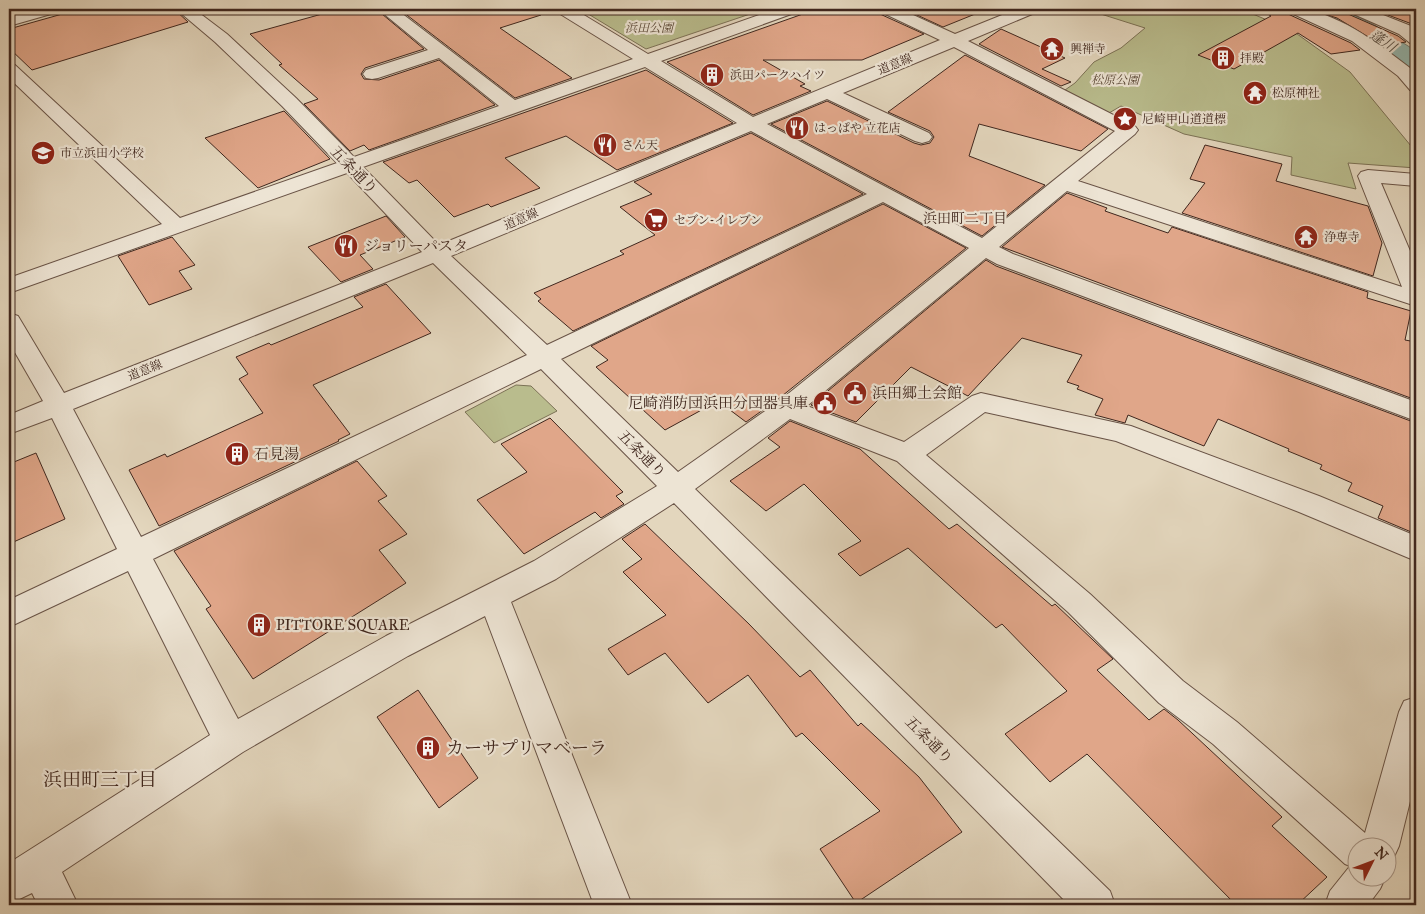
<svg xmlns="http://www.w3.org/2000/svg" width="1425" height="914" font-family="'IM FELL Great Primer','Noto Serif JP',serif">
<rect width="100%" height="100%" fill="#e3d6bd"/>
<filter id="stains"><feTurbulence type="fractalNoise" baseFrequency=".004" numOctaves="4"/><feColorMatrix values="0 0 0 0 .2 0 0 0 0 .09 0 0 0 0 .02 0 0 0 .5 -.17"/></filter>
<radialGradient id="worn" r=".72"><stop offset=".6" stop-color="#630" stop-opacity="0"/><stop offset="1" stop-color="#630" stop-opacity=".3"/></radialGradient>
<!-- green -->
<path fill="#b9bc8d" stroke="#7c7256" d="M580,9H765L646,49Z
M1085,9H1241L1293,31L1350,72L1416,152V168L1348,163L1356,189L1291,175L1292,157L1184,134L1121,106L1109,113L1065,90L1075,83L1094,62L1121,48L1145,28Z
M516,385L531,386L557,411L494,443L465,412Z"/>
<!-- water -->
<path fill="#95b9b2" stroke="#737f77" d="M1306,9H1341L1373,24L1416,51V76L1345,26Z"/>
<!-- building -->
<path fill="#e0a689" stroke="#40271e" d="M80,9H174L188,22L32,70L9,48V29Z
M340,9H376L424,49L365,68L361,74L364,79L379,80L439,60L495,105L369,150L364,145L350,151L304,104L318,99L279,65L282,64L250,34Z
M399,9H540L541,15L500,28L572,78L515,98Z
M817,9H877L880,14L924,34L862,60H763L805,84L800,86L811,91L753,115L667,62Z
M904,9H984L985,10L943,27Z
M1259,9H1285L1288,14L1351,43L1360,50L1331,54L1298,33L1234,69L1198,55L1271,16Z
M1308,9H1345L1348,14L1398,36L1406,42L1383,46L1337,18Z
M1372,9H1404L1416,14V29L1412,24Z
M1001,29L1065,58L1042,69L1071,82L1061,86L979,44Z
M965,55L1108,129L1081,151L979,124L969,156L1045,185L982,236L771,124L827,101L914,143L921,145L930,143L934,137L930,131L888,112Z
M646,70L733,123L617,170L566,136L505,158L540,188L491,207L488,204L454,217L417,180L409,183L383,162Z
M284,111L330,159L258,188L205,138Z
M751,133L863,194L573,331L538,301L541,299L534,293L624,254L620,251L655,235L620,207L652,194L634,182Z
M1205,145L1282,164L1276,181L1368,206L1382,243L1373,276L1182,213L1205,183L1190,179Z
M1067,193L1107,208L1105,211L1168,233L1172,227L1368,292L1367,298L1411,311L1405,340L1416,342V400L1002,247Z
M883,204L966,248L777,400L746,422L718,401L665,430L596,367L608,360L591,346Z
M386,216L405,237L360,255L373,269L341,282L308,247Z
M172,237L195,265L179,271L192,289L149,305L118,256Z
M986,260L996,266L1416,423V534L1378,518L1383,506L1348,491L1352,483L1320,469L1322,465L1288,451L1289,449L1218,419L1204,446L1128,415L1125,423L1095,415L1103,399L1077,389L1079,386L1067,382L1082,355L1022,338L968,396L911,367L856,422L811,405Z
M386,284L431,333L313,385L350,434L338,440L339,441L159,526L129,470L165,454L167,457L263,413L239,379L248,374L236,357L269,343L271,345L363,307L354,297Z
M550,418L623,492L616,496L624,504L601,518L595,512L524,554L477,500L527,472L501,444Z
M790,421L860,449L949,529L957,524L1052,606L1055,604L1113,659L1097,670L1149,720L1164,709L1178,720L1282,817L1272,826L1327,877L1297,905H1236L1087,754L1050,782L1005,734L1067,691L1002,624L996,628L908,548L860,576L838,554L861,541L804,484L766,511L730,481L780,447L768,438Z
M36,453L65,519L9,544V464Z
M357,461L387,496L378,501L407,534L379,550L406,583L253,679L206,609L211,606L174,551Z
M645,524L749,624L800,677L810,670L858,726L861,723L919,777L962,832L856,903L820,849L880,811L802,733L796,737L748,675L708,703L665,653L628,675L608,649L666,615L623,572L642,559L622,539Z
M418,690L478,778L439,808L377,717Z"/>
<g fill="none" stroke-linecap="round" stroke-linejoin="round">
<!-- minor casing -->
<g stroke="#695346" stroke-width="2">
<path id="minor" d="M35,9H60L58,12L9,26V16Z
M176,9H194L227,34L296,98L354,157L499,106L439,58L378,78L372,79L366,78L363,74L366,70L428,50L378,9H396L515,100L633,59L557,12L555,9H574L648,54L776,9H799L797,12L661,61L753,117L940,40L881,12L879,9H900L955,34L1017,9H1039L1037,12L968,41L1135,126L1138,130L1135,134L1078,181L1402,287L1358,176L1361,172L1368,170L1416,174V186L1381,183L1416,265V306L1067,191L999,247L1013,254L1416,402V421L997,264L986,258L807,406L904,442L972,396L981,393L1131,426L1319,496L1416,536V561L1299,512L1116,441L985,412L926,455L1090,594L1183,681L1237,722L1365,833L1399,712L1404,701L1416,697V777L1399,846L1393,859L1388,861V846H1358V876H1386L1380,889L1368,905H1325L1330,891L1350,866L1345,864L1213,744L1159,703L1068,612L897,461L790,419L695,489L1110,891L1115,905H1069L674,503L556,579L511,602L632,905H594L485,616L408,656L243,752L62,872L78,905H38L32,893L9,904V863L210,735L128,571L9,627V600L117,549L52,418L9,434V415L43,401L9,342V313L18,316L64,393L422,252L347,173L9,293V278L162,224L9,78V64L15,65L180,218L337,163L282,106L215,42ZM954,47L1115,131L982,238L767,124L827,99L915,141L922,143L929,141L932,137L929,133L843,93ZM645,67L737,123L439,245L363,167ZM751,131L867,194L547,345L451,256ZM883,202L969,248L778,402L678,472L561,359ZM433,263L527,355L141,537L73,409ZM541,369L657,486L534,561L386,636L238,719L153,559Z
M1287,9C1331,6 1377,43 1410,68L1416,75V91L1410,90L1398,76L1352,41L1289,12Z
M1347,9H1368L1411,26L1416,31V44L1410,43L1399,34L1349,12Z"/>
</g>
<!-- minor -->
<use href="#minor" fill="#ede4d4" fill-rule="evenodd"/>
</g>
<!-- icons -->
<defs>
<g id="temple-disc" transform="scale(1.25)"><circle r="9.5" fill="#8f2418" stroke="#ede4d4"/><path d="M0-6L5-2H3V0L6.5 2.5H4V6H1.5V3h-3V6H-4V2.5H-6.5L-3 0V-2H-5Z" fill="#fff"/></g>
<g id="building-disc" transform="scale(1.25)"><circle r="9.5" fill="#8f2418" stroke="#ede4d4"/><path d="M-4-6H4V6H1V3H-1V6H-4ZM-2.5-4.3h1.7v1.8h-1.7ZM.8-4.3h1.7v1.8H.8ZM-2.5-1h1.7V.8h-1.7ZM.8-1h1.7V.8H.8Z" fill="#fff"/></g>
<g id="sight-disc" transform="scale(1.25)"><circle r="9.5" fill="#8f2418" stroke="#ede4d4"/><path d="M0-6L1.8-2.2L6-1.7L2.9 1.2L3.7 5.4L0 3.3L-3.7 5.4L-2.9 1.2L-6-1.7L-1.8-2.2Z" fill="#fff"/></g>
<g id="restaurant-disc" transform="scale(1.25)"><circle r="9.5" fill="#8f2418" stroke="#ede4d4"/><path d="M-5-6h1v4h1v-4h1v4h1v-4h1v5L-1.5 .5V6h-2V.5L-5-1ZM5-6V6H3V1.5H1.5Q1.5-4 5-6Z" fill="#fff"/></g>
<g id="school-disc" transform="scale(1.25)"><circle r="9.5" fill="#8f2418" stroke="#ede4d4"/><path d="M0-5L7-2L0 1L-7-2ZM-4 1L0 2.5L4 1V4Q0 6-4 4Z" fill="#fff"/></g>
<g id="supermarket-disc" transform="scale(1.25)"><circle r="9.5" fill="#8f2418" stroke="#ede4d4"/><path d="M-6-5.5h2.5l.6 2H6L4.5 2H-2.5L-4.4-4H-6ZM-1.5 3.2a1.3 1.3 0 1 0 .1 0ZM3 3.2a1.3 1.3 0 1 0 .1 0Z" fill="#fff"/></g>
<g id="civic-disc" transform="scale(1.25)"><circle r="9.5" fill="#8f2418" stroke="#ede4d4"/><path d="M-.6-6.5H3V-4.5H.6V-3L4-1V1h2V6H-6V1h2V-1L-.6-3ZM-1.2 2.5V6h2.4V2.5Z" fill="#fff"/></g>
</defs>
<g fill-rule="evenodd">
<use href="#temple-disc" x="1052" y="49"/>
<use href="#building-disc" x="1223" y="58"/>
<use href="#building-disc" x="712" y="75"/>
<use href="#temple-disc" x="1255" y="93"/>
<use href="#sight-disc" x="1125" y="119"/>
<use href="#restaurant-disc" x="797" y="128"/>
<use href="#restaurant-disc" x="605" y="145"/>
<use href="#school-disc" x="43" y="153"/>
<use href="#supermarket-disc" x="656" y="220"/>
<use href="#temple-disc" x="1306" y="237"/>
<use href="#restaurant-disc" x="346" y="246"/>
<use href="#civic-disc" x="855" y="393"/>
<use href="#civic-disc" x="825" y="403"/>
<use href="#building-disc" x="237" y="454"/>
<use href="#building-disc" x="259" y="625"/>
<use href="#building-disc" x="428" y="748"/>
</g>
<g text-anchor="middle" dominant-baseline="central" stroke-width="4.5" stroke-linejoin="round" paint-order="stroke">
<!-- far-park labels -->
<g font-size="12" font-style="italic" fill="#584534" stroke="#ede4d4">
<text x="649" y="28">浜田公園</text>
<text x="1115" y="80">松原公園</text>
</g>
<!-- far-poi labels -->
<g font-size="12" fill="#40271e" stroke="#ede4d4" text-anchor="start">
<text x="1070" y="49">興禅寺</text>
<text x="1240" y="58">拝殿</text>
<text x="730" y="75">浜田パークハイツ</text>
<text x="1272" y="93">松原神社</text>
<text x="1142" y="119">尼崎甲山道道標</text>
<text x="814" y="128">はっぱや 立花店</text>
<text x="622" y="145">さん天</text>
<text x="60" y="153">市立浜田小学校</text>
<text x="674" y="220">セブン-イレブン</text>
<text x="1324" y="237">浄専寺</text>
</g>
<!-- far-street labels -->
<g font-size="12" fill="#40271e" stroke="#ede4d4">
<text transform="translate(895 64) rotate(-22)">道意線</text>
<text transform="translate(521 219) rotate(-23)">道意線</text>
<text transform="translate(145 370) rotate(-22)">道意線</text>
</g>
<!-- far-water labels -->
<g font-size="14" font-style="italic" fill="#554c43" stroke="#ede4d4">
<text transform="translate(1383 41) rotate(34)">蓬川</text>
</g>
<!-- far-neighbourhood labels -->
<g font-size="14" fill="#40271e" stroke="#ede4d4">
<text x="965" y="218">浜田町二丁目</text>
</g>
<!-- street labels -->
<g font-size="15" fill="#40271e" stroke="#ede4d4">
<text transform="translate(354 170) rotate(46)">五条通り</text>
<text transform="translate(642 454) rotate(45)">五条通り</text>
<text transform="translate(929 740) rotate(45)">五条通り</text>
</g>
<!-- poi labels -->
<g font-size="15" fill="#40271e" stroke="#ede4d4" text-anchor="start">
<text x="364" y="246">ジョリーパスタ</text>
<text x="872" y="393">浜田郷土会館</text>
<text x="808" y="403" text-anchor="end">尼崎消防団浜田分団器具庫</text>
<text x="254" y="454">石見湯</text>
<text x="276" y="625">PITTORE SQUARE</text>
</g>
<!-- near-poi labels -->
<g font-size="18" fill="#40271e" stroke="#ede4d4" text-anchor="start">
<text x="446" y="748">カーサプリマベーラ</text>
</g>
<!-- near-neighbourhood labels -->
<g font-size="19" fill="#40271e" stroke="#ede4d4">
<text x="100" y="779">浜田町三丁目</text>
</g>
</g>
<!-- margin -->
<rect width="1425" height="914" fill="none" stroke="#e3d6bd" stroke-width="30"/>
<rect x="10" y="10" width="1405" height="894" fill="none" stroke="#40271e" stroke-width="2.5"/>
<rect x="15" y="15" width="1395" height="884" fill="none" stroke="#40271e"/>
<!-- north arrow -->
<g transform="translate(1372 862) rotate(48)"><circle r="24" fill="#ede4d4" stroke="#a8988b"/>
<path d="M0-4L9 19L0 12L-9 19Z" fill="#8f2418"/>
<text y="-8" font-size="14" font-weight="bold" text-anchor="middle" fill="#40271e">N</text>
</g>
<rect width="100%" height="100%" filter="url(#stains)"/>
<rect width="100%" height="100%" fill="url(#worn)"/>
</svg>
